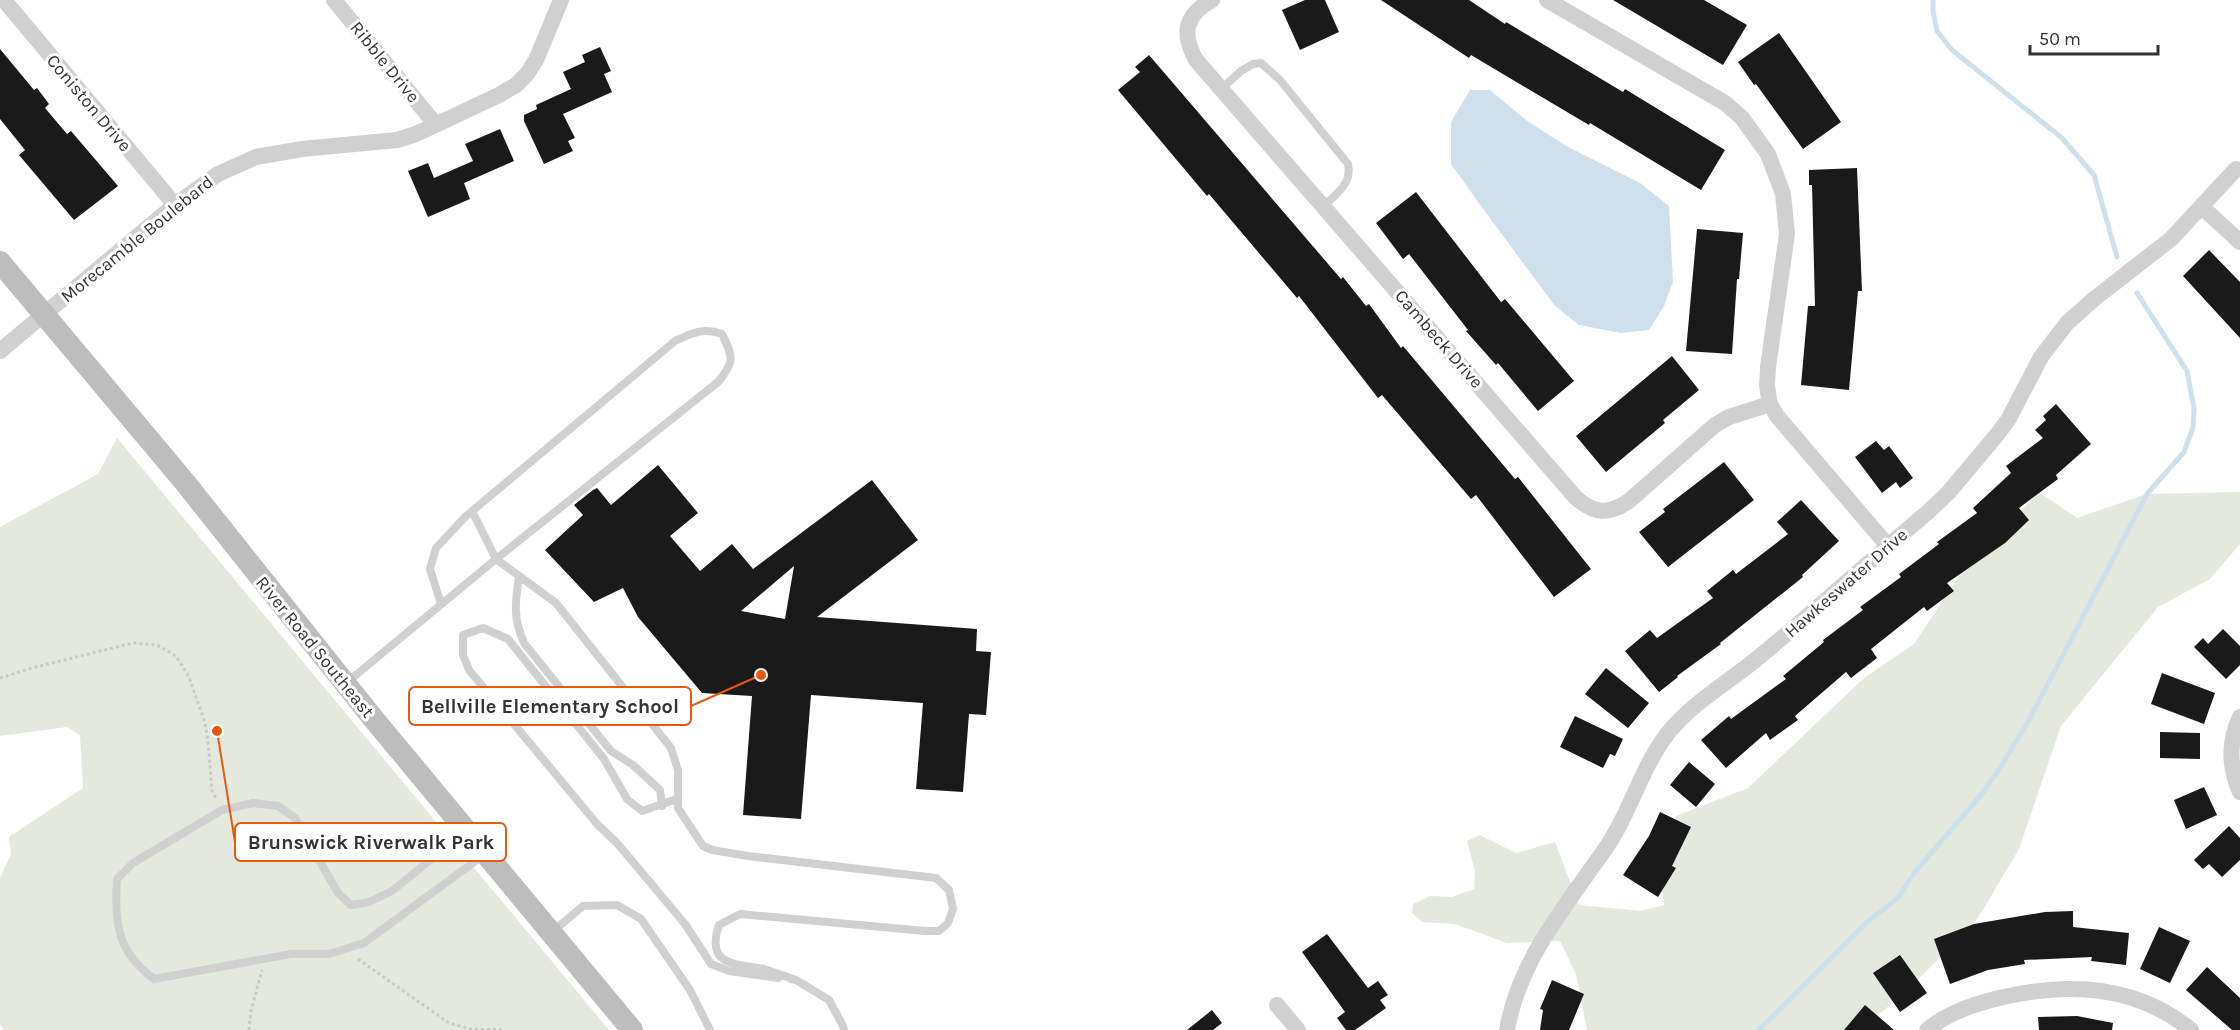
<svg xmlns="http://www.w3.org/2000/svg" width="2240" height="1030" font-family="Karla,sans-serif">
<rect width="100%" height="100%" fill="#fff"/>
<!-- green -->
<path fill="#e3e9dd" d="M117,438L609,1030H4L0,1025V878L11,854L9,837L83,788L80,735L67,727L0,736V527L98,474Z
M2039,492L2077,518L2147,494L2240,492V544L2210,579L2158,607L2061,726L2019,849L1978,918L1904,994L1859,1030H1587L1576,974L1560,941L1507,943L1455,924L1422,922L1412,913L1413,904L1430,896L1452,897L1474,889L1475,872L1467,841L1480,835L1516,853L1555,842L1579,905L1641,911L1664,905L1657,854L1676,816L1748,788L1863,679L1914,644L1965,567Z"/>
<!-- water -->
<path fill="#cde0eb" d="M1470,90H1490L1526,120L1566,146L1640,183L1669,206L1673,282L1664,306L1649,330L1621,333L1579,325L1555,306L1489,217L1451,164V122Z"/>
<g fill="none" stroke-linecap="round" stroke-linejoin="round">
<!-- stream -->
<path stroke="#cde0eb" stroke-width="5" d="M1933,0V11L1937,31L1952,50L2062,138L2094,175L2117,257
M1759,1030L1866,923L1898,898L1914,873L1981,795L2000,768L2028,722L2147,494L2184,452L2193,428L2194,408L2187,371L2137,293"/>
</g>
<!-- building -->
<path fill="#1a1a1a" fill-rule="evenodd" d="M1305,0H1325L1339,32L1300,50L1282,10Z
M1381,0H1469L1505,24L1506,22L1623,92L1625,89L1725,150L1701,190L1590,123L1589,125L1471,55L1469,58Z
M1613,0H1704L1747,25L1723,65Z
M1779,33L1841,122L1803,149L1756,84L1754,85L1738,62Z
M600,47L611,71L604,74L612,92L563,114L575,138L568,141L573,151L544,164L524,121V115L537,109L536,105L571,89L563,72L585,62L582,55Z
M0,49L34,90L37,88L49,104L45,108L67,134L71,131L118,186L74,220L19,155L25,150L0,119Z
M1149,55L1341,279L1343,277L1366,306L1369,304L1401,348L1403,346L1515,479L1518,477L1591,569L1554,597L1476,495L1471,499L1382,395L1378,398L1299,296L1297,298L1209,194L1207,196L1118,90L1140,72L1135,67Z
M500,129L514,161L464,183L470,199L428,217L408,171L428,163L434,178L473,161L465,144Z
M1857,168L1862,291H1858L1849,390L1801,385L1808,306H1815L1812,185H1809V170Z
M1416,192L1501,302L1505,299L1574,381L1538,411L1498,363L1496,365L1466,331L1468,330L1409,254L1403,259L1376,223Z
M1697,229L1743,233L1739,279H1737L1732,354L1686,351Z
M2209,250L2240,282V338L2183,276Z
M1672,356L1699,390L1663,420L1665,423L1606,472L1576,436Z
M2056,404L2091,444L2056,475L2058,479L2019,508L2029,520L2005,543L1947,583L1954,591L1927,611L1924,607L1871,649L1877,658L1851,678L1846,672L1795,716L1798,720L1770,740L1766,733L1726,768L1701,740L1729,716L1731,719L1786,679L1783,676L1824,642L1823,640L1863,610L1860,607L1901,577L1899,574L1939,544L1937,542L1977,513L1973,508L2011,473L2006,466L2043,438L2035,430L2046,420L2043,416Z
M1876,441L1884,450L1889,446L1913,478L1900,488L1896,482L1882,493L1855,457Z
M1724,462L1754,500L1668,567L1639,532L1665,512L1663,509Z
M658,465L698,513L670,536L700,571L732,544L753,569L872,480L918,540L817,617L977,629L976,651L991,652L986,715L969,714L963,792L916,789L923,703L811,695L801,819L743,815L752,696L702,693L638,617L623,588L594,602L545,550L583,515L574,505L593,490L597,488L611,505ZM794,566L785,619L741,611Z
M1801,500L1839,541L1802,575L1803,577L1720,643L1721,644L1677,676L1678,677L1659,692L1625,651L1650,630L1657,638L1713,598L1707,591L1733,570L1736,574L1788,534L1777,522Z
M2223,629L2240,646V665L2226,679L2194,647L2203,638L2208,644Z
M1606,668L1649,703L1628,728L1585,694Z
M2162,673L2215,693L2204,724L2151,704Z
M1575,716L1623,739L1615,756L1610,754L1603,768L1560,747Z
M2160,732L2200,733V759L2160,758Z
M1689,762L1715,784L1696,807L1670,785Z
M2204,787L2217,815L2186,829L2174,800Z
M1660,812L1691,827L1672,866L1676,868L1658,897L1623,875L1649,836Z
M2229,826L2240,838V860L2222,877L2209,864L2203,869L2194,860Z
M2073,911V927L2129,933L2126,965L2091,961L2092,957L2024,960L2025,964L1988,970L1950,984L1934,939L1974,924L2045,912Z
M2159,927L2190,941L2170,983L2140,969Z
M1327,934L1368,988L1378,981L1388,995L1380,1000L1386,1008L1355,1030H1346L1337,1018L1345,1012L1302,952Z
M1900,955L1927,993L1900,1012L1873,973Z
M2207,967L2240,998V1030H2232L2186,990Z
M1552,980L1584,994L1569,1030H1540L1543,1010L1540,1009Z
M1865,1005L1879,1017L1894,1030H1844Z
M1212,1010L1222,1023L1213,1030H1187Z
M2077,1016L2113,1023L2112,1030H2039L2038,1017Z"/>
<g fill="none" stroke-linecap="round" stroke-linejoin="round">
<!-- path -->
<path stroke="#cacaca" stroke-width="3" stroke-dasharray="3 3" stroke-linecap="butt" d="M0,678L32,668L133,643L157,645L176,656L189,677L205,723L208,741L212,791L217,800
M358,959L449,1023L470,1029L504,1030
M249,1030L251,1011L262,970"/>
<!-- lane -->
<path stroke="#d0d0d0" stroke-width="8" d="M1221,89L1241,71L1253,64L1261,63L1280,80L1348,164C1352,184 1337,193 1324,206
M472,511L496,559L556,603L671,748L678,770V808L703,846L712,850L748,856L936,878L949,890L953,909L948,923L939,931H925L740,914L719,925C705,967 736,963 764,969C775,972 786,977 796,980
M519,576C515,603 513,618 524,643L611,751L633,765L660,790L662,806
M345,684L496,559L718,382C734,362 734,358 722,334C704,327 692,333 675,341L465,517L436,548L430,569L441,604
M677,799L642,811L627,799L604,759L508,639L483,628L463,635V655L469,670L597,824L617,843L685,924L711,964L729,971L778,978
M465,832L392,891L369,902L351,905L338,893L295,818L278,806L253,803L222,810L133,863L117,879C114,922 117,952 154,979L291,954H329L364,943L485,854
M551,933L583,906L617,905L641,919L690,990L710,1030
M791,979L796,980L829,1000L843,1026L844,1030"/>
<!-- street -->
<path stroke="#d0d0d0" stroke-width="16" d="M4,0L175,205
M334,0L436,125
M1212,0C1185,15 1181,33 1196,60L1576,498C1595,514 1608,515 1629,501L1715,425L1729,417L1770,404
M1547,0L1725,103L1742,118L1768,154L1783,194L1787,234L1768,367L1767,386L1770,404L1777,416L1888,546
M2202,207L2240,242
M0,351L175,205L218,174L256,157L302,149L397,140L416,134L499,95L516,85L527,74L536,60L561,0
M2240,717C2228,742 2229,767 2240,792
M1277,1005L1298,1030
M1507,1030C1519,961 1564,908 1603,852C1630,815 1640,769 1668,733C1693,702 1729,682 1759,657C1816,610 1871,560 1928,512L1948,493L1996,436L2008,420L2041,357L2067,323L2094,299L2171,239L2236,169
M1927,1030C1947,1013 1974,1004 1999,998C2067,982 2135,984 2191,1030"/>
<!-- secondary -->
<path stroke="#bdbdbd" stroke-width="22" d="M0,262L183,480L372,717L632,1030"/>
</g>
<g text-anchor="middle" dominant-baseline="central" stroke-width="6" stroke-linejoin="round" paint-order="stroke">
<!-- street labels -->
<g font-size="18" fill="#333" stroke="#fff">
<text transform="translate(385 62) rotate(51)">Ribble Drive</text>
<text transform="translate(89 103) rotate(50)">Coniston Drive</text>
<text transform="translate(137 239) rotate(-39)">Morecamble Boulebard</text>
<text transform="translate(1439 339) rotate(49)">Cambeck Drive</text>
<text transform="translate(1846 583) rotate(-41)">Hawkeswater Drive</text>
<text transform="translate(315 647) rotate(51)">River Road Southeast</text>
</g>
</g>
<!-- callouts -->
<path fill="none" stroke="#e8590c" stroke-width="2" d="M761 675L691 706M217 731L235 842"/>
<g fill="#e8590c" stroke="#fff" stroke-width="2">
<circle cx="761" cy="675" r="6"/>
<circle cx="217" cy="731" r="6"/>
</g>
<g fill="#fff" stroke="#e8590c" stroke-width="2">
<rect x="409" y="687" width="282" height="38" rx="6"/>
<rect x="235" y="823" width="271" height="38" rx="6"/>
</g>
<g font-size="20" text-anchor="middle" font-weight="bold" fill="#333">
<text x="550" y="713">Bellville Elementary School</text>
<text x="371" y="849">Brunswick Riverwalk Park</text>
</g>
<!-- scale -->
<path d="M2030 45v9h128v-9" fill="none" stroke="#333333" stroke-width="3"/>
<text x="2039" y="45" font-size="18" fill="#333333" stroke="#ffffff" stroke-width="4.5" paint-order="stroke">50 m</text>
</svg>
